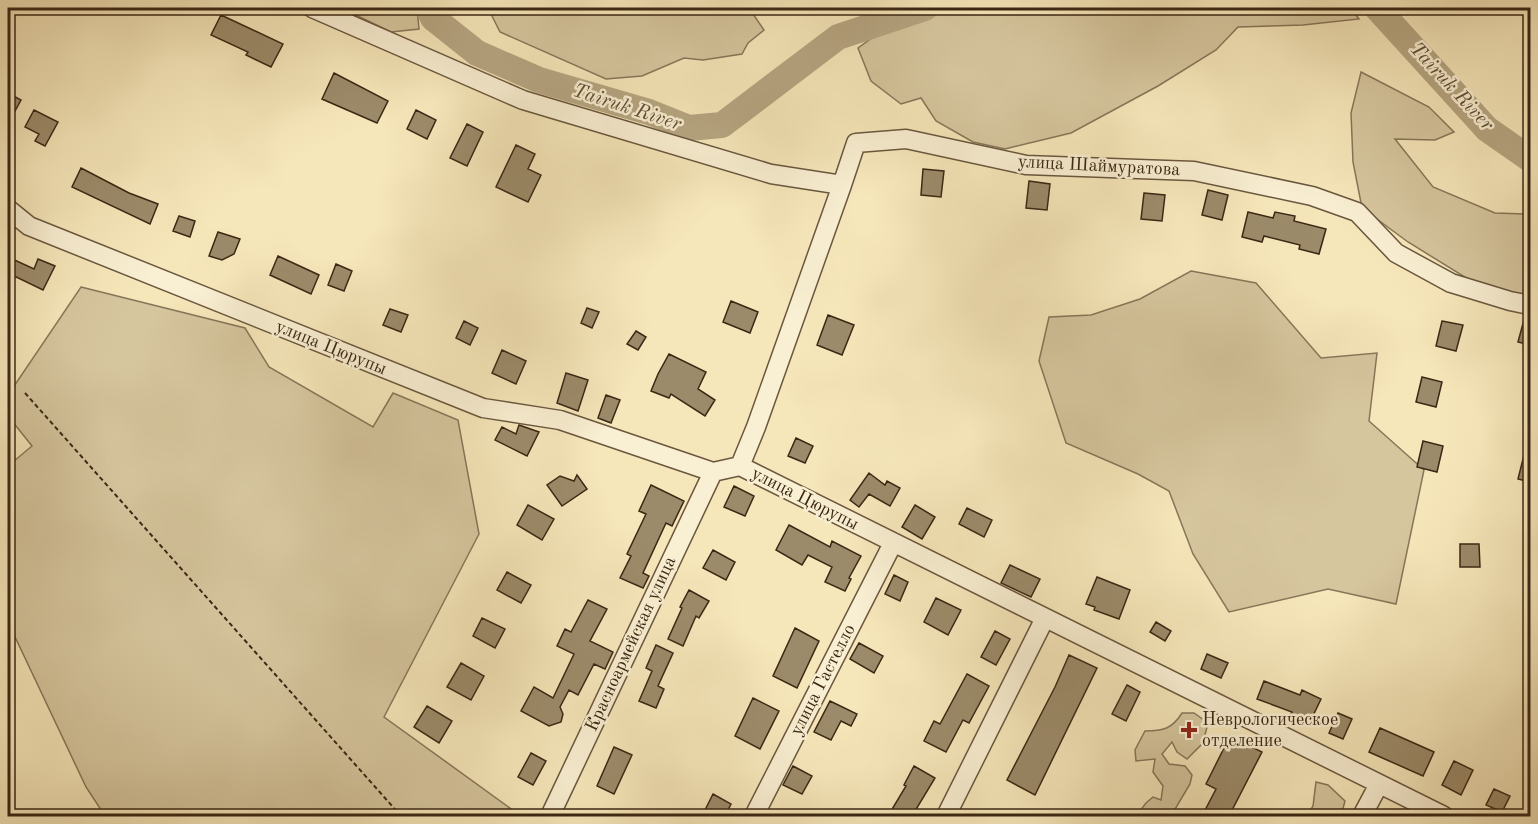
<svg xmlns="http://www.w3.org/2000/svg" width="1538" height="824" font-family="'Old Standard TT',serif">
<rect width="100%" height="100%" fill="#f6e7ba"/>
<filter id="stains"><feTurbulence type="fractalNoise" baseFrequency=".00333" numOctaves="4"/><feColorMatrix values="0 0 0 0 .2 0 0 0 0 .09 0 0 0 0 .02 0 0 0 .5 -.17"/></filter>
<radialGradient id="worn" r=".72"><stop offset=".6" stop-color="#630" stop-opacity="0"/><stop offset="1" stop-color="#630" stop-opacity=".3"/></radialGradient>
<!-- green -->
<path fill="#d6c69e" stroke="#887659" stroke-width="1.5" d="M341,8H417L419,29L391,32Z
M488,8H749L764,30L748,43L742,54L703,60L684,58L642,76L606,79L500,32Z
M942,8H1351L1359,19L1303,25L1238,27L1216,50L1158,86L1071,133L1005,149L973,142L936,121L921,98L901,104L871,81L858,48L887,27Z
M1361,72L1429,107L1454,132L1435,140L1395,139L1433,187L1495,213L1530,214V310L1494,295L1408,242L1362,208L1353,162L1351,113Z
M1191,271L1256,283L1321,358L1377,353L1369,421L1424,470L1396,604L1328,589L1229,612L1193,554L1169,491L1138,474L1066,443L1039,361L1049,317L1091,315L1140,299Z
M81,287L245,328L269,367L373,427L393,393L458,420L479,534L384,717L521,816H105L86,787L8,622V466L32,446L8,416V395Z
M1182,713H1194L1208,723L1203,743L1187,759L1177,752L1172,742L1162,754L1169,764L1185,766L1192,775L1190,784L1171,816H1136L1146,803L1153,797L1161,800L1163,786L1153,772L1155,759L1136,761L1135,750L1145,731C1163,731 1172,729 1182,713Z
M1316,782L1328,785L1345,801L1341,816H1307L1313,806Z"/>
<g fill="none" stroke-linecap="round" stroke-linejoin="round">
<!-- river -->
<path stroke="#b6a682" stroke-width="26" d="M428,8L433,18L477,53L539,80L649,112L689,128L722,125L838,37L925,8
M1377,8L1487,129L1530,159"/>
</g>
<!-- building -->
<path fill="#9c8b6a" stroke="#3b2714" stroke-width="1.5" d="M221,15L283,44L271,67L246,55L248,52L211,35Z
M334,73L388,101L377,123L322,99Z
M8,93L21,100L15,111L8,107Z
M34,110L58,122L45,146L35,141L39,134L25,127Z
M416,110L436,120L427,139L407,129Z
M467,124L483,132L467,166L450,158Z
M516,145L535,154L528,169L541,175L528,202L496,187Z
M81,168L129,193L158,204L150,224L72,187Z
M923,169L944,171L941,197L921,195Z
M1029,181L1050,184L1047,210L1026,208Z
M1208,190L1228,195L1222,220L1202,215Z
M1144,193L1165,195L1162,221L1141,219Z
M1248,212L1273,218L1275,212L1295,216L1294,221L1326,229L1319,254L1299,249L1300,245L1264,236L1262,242L1242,237Z
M179,216L195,221L190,237L173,231Z
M218,232L240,239L234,254L222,260L209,256Z
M278,256L319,275L311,294L270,275Z
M8,257L34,269L38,259L55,266L43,290L8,273Z
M336,264L352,271L344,291L328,285Z
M731,301L758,312L750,333L723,322Z
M587,308L599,312L592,328L581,323Z
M390,309L408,315L401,332L383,325Z
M828,315L854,325L842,355L817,345Z
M1525,316H1530V345L1518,342Z
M464,321L478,328L470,345L456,338Z
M1442,321L1463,325L1456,351L1436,346Z
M636,331L646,337L638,350L627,344Z
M502,350L526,361L516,384L492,373Z
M669,354L706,372L698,389L715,400L705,416L671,394L669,398L651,391L658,374Z
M566,373L588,380L578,411L557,403Z
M1422,377L1442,382L1436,407L1416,402Z
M606,395L620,400L611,423L598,418Z
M519,425L539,432L527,456L495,440L502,427L516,434Z
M796,438L813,446L805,463L788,456Z
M1423,441L1443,446L1437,472L1417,467Z
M1526,447H1530V482L1518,479Z
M869,473L885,485L887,481L900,488L890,506L869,494L859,507L850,500Z
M577,475L587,489L562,506L547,485L560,476L574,481Z
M651,485L684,501L672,526L666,523L643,573L649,576L643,588L620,578L631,556L627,554L646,514L639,511Z
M734,486L754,496L745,516L724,507Z
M528,505L554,519L542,540L517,525Z
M915,505L935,517L922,539L902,527Z
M967,508L992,520L984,537L959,524Z
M789,525L830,547L832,541L861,556L849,578L851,579L845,591L825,582L832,567L808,555L802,565L776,550Z
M1460,544H1479L1480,567H1460Z
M713,550L735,562L726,580L703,568Z
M1010,565L1040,579L1031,597L1001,583Z
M507,572L531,585L521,603L497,590Z
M894,575L908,582L900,601L885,594Z
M1097,577L1130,590L1119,619L1094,610L1095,607L1086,604Z
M689,590L709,601L699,618L696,616L683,646L668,639L682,608L680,607Z
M936,598L961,610L948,635L924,622Z
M588,600L607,609L590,641L613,652L605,669L594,664L578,695L569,690L560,707L563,714L561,722L549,726L521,711L534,687L553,698L574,654L557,646L565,629L571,632Z
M482,618L505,629L495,648L473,636Z
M1156,622L1171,631L1165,641L1150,632Z
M795,628L819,641L797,688L773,676Z
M995,631L1010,639L996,665L981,657Z
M859,643L883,656L874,673L850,659Z
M656,645L673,653L658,686L664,689L656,708L639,701L652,671L646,668Z
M1207,654L1228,663L1221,678L1201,669Z
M1069,655L1097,668L1035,795L1007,780L1055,687Z
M461,663L484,676L471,700L447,687Z
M967,674L989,686L969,723L963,720L946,752L924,741L934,721L940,724Z
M1264,681L1300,695L1302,690L1321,699L1309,724L1290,715L1292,712L1257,699Z
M1127,685L1140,692L1126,721L1112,714Z
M753,698L779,711L760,749L735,736Z
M830,701L857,714L851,726L841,721L831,740L814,732Z
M427,706L452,721L439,743L414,727Z
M1338,713L1352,719L1343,739L1329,733Z
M1380,728L1434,752L1423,776L1369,752Z
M1230,736L1262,752L1229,816H1202L1216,789L1206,784Z
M614,747L632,755L614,794L597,786Z
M531,753L546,761L533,785L518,777Z
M1454,761L1473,770L1461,795L1442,785Z
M793,766L812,776L802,794L783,785Z
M914,766L935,778L912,816H888L906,786L904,785Z
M1494,789L1510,796L1502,812L1486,805Z
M713,794L731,804L725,816H702Z"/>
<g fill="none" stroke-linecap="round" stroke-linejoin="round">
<!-- minor casing -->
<g stroke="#6a573e" stroke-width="21">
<path id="minor" d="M312,8L523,100L771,174L842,185L856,143L906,139L1026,165L1194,171L1312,196L1357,212L1396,253L1451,283L1510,301L1530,305
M8,209L29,226L483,408L560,420L713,472L740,466L1444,816
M740,466L756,427L842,185
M550,816L713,472
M754,816L893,543
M946,816L1045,618
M1362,816L1379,784"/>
</g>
<!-- path -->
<path stroke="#3b2714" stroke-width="2" stroke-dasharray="4.5 3" stroke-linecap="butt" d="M25,393L401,816"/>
<!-- minor -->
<use href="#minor" stroke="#f9efd2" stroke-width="18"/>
</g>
<!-- markers -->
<path fill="#8f2418" stroke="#f9efd2" stroke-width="2" d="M1186 721h6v6h6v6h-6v6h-6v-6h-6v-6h6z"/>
<g text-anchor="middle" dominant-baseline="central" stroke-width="5" stroke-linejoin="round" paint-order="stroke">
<!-- street labels -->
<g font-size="18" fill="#3b2714" stroke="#f9efd2">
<text transform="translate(1099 166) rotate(3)">улица Шаймуратова</text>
<text transform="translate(331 348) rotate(22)">улица Цюрупы</text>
<text transform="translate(805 499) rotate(27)">улица Цюрупы</text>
<text transform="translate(631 644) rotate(-65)">Красноармейская улица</text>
<text transform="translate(823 680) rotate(-63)">улица Гастелло</text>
</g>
<!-- poi labels -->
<g font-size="18" fill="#3b2714" stroke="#f9efd2" text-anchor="start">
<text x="1202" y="720">Неврологическое<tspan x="1202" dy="21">отделение</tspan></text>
</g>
<!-- water labels -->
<g font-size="20" font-style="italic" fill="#604d35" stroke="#f9efd2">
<text transform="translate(1451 87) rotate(47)">Tairuk River</text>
<text transform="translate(627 108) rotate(18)">Tairuk River</text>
</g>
</g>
<!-- margin -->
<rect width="1538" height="824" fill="none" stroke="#f6e7ba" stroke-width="30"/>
<rect x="9" y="9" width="1520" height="806" fill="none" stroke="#3b2714" stroke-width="3"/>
<rect x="15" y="15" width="1508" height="794" fill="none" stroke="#3b2714" stroke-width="1.5"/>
<rect width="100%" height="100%" filter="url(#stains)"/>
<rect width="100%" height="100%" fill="url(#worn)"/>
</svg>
